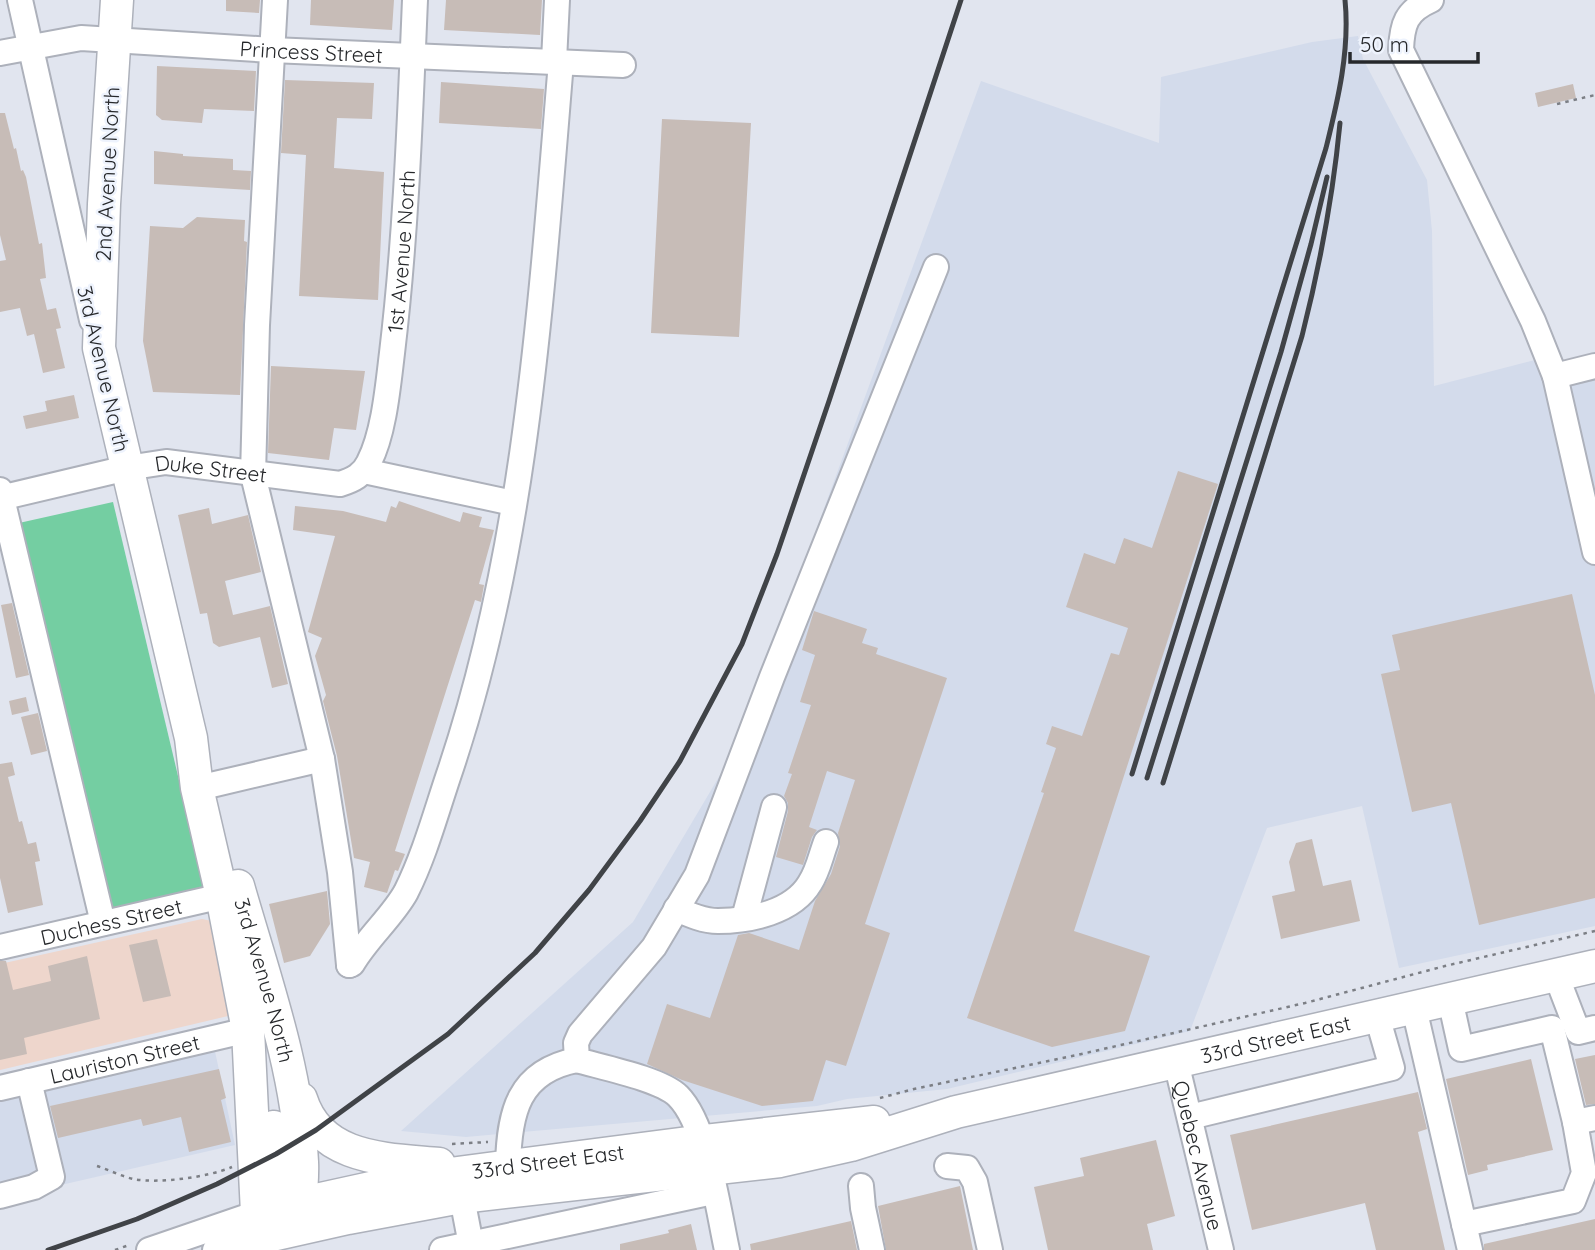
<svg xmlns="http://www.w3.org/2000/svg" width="1595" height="1250" font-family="Quicksand,sans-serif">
<rect width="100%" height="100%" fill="#e1e5ef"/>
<!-- commercial -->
<path fill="#eed6cc" d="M202,919L212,921L233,1010L228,1016L0,1070V964Z"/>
<!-- built -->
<path fill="#d3dbeb" d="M1358,36L1363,59L1427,180L1432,231L1434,386L1539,359L1595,367V926L1399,968L1362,806L1267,828L1190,1031L947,1089L847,1099L817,1106L466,1137L401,1131L633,922L736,748L981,81L1159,143L1161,77L1312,42Z
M213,1042L235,1145L0,1199V1093Z"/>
<!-- green -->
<path fill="#74cea2" d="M113,502L206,894L108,916L19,523Z"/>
<!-- building -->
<path fill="#c7bcb7" d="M226,0H260L259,13L226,11Z
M311,0H394L392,30L310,25Z
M446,0H542L540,35L444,30Z
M157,66L256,71L254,111L204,109L202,123L162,120L156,115Z
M285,80L374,83L372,119L337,118L334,168L384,172L378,300L299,296L306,155L281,153Z
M441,82L544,89L541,129L439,123Z
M1573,84L1576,98L1538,107L1535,93Z
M0,113H5L14,149L16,148L21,171L23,170L26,177L39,244L42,243L46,278L40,279L47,310L56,308L61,328L56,329L65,368L43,373L34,334L27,336L20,308L0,312V261L6,260L0,235Z
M662,119L751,123L739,337L651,333Z
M154,151L183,154V156L233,159V170L251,171L250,190L154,184Z
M197,217L245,220L244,241L247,242L240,395L153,392L143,341L150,226L183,228Z
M271,366L365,371L356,430L334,428L329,460L268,453Z
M74,395L79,418L26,429L23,416L47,411L45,401Z
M1178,471L1218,484L1074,931L1150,956L1125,1031L1052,1047L967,1018L1044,793L1041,792L1056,748L1046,744L1052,726L1082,736L1111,653L1119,655L1128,628L1066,607L1084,553L1115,564L1124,538L1152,548Z
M399,501L460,522L463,512L482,517L479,527L494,530L479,584L484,585L481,602L475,600L395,851L405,854L398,871L395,870L387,893L364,887L370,862L354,858L337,756L323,701L326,695L315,656L322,638L308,632L335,536L293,530L295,506L343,511L386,522L391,506L396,508Z
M209,508L212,524L248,515L261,572L225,581L233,615L270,606L288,684L272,688L260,637L219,647L213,643L207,613L200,614L178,515Z
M1572,594L1595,695V898L1479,925L1451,803L1412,812L1381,674L1400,670L1392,635Z
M12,603L29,675L16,678L1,605Z
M814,611L867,629L862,643L878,648L876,654L947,678L865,924L890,933L846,1066L826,1060L813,1101L762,1106L682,1080L647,1064L667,1004L710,1018L738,935L749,933L799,950L815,901L831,874L840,846L838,833L855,780L827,771L809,827L817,830L812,837L803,865L776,857L788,811V803L784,796L792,774L788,773L811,705L800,702L815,655L802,650Z
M26,697L29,711L12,715L9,701Z
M38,713L47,751L31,755L21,717Z
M12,762L15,775L8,777L19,822L22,821L28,844L36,842L40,861L35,862L43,905L8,913L0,878V764Z
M1312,839L1323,886L1351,880L1360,921L1281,939L1272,896L1295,891L1289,862L1296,843Z
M327,891L330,924L310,956L284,963L269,904Z
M157,939L171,996L143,1002L129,945Z
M87,956L100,1019L24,1038L27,1054L0,1060V961H6L13,990L51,981L48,966Z
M1595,1055V1104L1586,1105L1575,1059Z
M1531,1059L1553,1150L1487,1165L1488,1170L1468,1175L1446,1079Z
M219,1069L226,1098L221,1100L231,1142L189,1152L181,1117L143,1126L141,1119L58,1138L50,1106Z
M1418,1092L1427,1129L1418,1132L1445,1250H1376L1365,1203L1252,1230L1230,1135Z
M1156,1140L1175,1216L1147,1224L1153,1250H1048L1034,1187L1084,1176L1080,1158Z
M960,1186L973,1250H886L878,1206Z
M1595,1219V1250H1484V1244Z
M851,1221L857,1250H751L750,1244Z
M691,1224L697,1250H620V1244L669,1233L668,1230Z"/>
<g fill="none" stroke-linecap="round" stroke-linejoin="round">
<!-- minor casing -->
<g stroke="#adb1bb" stroke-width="28">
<g id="minor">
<path d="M20,0L92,320"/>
<path d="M275,0L257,325L253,475L322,759L340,872L349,965"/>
<path d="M1431,0C1406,11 1402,24 1401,50L1533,321L1555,376L1595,552"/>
<path id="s1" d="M0,53L81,38L272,50L623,65"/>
<path d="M554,61L557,0"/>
<path d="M1555,376L1595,366"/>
<path d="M364,471L513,503"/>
<path d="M0,490L103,923"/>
<path id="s2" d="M0,498L127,468L166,462L340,484C353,480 363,475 369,462C384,433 388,386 392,353C406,236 410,118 415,0"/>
<path d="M211,785L322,759"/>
<path d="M676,909C690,915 704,921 718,921C750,921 793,912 810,883C818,871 821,855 826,842"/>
<path d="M744,918L774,807"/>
<path id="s3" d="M0,947L222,896"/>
<path d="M349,965L352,964C367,938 393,916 406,892C424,856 435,816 448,777C526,548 541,302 561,62"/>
<path d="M1556,975L1578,1032L1595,1028"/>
<path d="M1450,999L1461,1049L1552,1028L1575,1122"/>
<path d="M1414,1008L1470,1250"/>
<path id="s4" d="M1176,1062L1221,1250"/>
<path id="s5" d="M0,1088L248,1030"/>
<path d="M1190,1117L1392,1068L1377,1016"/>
<path d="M508,1166C509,1113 518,1071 577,1060"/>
<path d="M947,1166L967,1168L975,1182L990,1250"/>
<path d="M459,1182L472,1250"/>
<path d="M861,1186L863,1208L872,1250"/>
<path d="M0,1196L34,1187L52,1177L29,1081"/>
<path d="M1464,1224L1573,1201L1584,1173L1575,1122L1595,1118"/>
<path d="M149,1250L257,1213"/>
<path d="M215,1250L254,1239"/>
<path d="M442,1250L713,1192"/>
<path d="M727,1250C718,1209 707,1125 678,1096C661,1079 601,1067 577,1060L576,1043L580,1034L654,947L697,875L772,677L936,267"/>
</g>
</g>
<!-- major casing -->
<g stroke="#adb1bb" stroke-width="35">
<g id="major">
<path d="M117,0L104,204L99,348L191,738L197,788L222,896L248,1030L257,1213L252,1250"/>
<path id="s6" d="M238,886C264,977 297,1067 302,1162C303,1182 300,1202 298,1221"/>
<path d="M301,1099C320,1160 386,1159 439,1164"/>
<path d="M274,1127L283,1215L290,1226"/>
<path id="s7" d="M257,1213L412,1179L703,1141L874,1122"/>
<path id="s8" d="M254,1239L348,1218L461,1197L780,1161L851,1145L956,1112L1595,966"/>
</g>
</g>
<!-- path -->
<path stroke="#7c7f85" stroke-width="2.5" stroke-dasharray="3.5 5" stroke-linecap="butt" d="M1557,104L1595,95
M880,1098L914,1089L1077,1055L1305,1003L1445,966L1595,931
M452,1144L488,1142
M97,1166C109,1170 121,1176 133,1179C159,1184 209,1177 232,1167
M115,1250L129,1245"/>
<!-- minor -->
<use href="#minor" stroke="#fff" stroke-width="24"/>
<!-- major -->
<use href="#major" stroke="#fff" stroke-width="32"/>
<!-- rail -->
<path stroke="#404347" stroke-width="5" d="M1132,774L1326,148C1338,100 1350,50 1345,0
M1147,778L1281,352L1311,244L1327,177
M1163,783L1302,336C1320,265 1333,196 1340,123
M48,1250L137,1219L217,1184L276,1154L316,1130L448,1034L535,953L589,890L640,821L680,761L742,644L777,554L829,401L961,0"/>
</g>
<g text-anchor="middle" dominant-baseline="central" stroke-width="5" stroke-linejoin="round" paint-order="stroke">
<!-- street labels -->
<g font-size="21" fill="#26282b" stroke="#eef3fd">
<text stroke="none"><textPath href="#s1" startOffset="313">Princess Street</textPath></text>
<text transform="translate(107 174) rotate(-87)">2nd Avenue North</text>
<text stroke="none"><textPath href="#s2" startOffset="597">1st Avenue North</textPath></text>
<text transform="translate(104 369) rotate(77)">3rd Avenue North</text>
<text stroke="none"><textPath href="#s2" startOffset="215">Duke Street</textPath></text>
<text stroke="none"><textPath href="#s3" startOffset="114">Duchess Street</textPath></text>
<text stroke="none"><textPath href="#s6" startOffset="98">3rd Avenue North</textPath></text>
<text stroke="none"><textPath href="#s8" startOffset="1043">33rd Street East</textPath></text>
<text stroke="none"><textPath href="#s5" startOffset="128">Lauriston Street</textPath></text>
<text stroke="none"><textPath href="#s4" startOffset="96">Quebec Avenue</textPath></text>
<text stroke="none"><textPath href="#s7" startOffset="296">33rd Street East</textPath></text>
</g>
</g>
<!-- scale -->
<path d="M1350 52v10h128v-10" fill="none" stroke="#26282b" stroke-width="3.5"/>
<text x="1360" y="52" font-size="21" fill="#26282b" stroke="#eef3fd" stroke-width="5" paint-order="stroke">50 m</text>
</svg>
